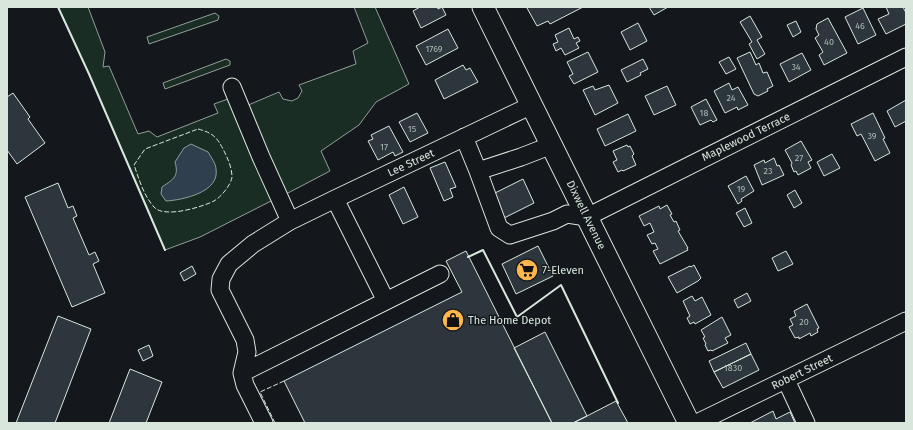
<svg xmlns="http://www.w3.org/2000/svg" width="913" height="430" font-family="'Fira Sans',sans-serif">
<rect width="100%" height="100%" fill="#14181c"/>
<!-- green -->
<path fill="#1a2d24" stroke="#939e99" d="M58,7H88L105,52L103,67L109,66L138,134L149,131L157,137L218,113L214,104L228,99L251,155L273,200L200,237L165,250L89,74Z
M354,7H375L409,84L376,102L359,125L321,151L330,171L286,194L246,106L279,92L283,99L292,101L298,98L302,91L299,85L356,64L353,51L368,43Z
M215,13L219,16L218,20L149,44L147,37Z
M226,59L230,61V65L165,89L163,83Z"/>
<!-- water -->
<path fill="#2f3f4d" stroke="#939e99" d="M191,144L208,152C211,157 216,164 216,169C220,192 183,200 166,201L161,194L162,187C174,179 179,176 175,162L184,148Z"/>
<!-- building -->
<path fill="#2c363c" stroke="#d8e6dc" d="M420,7H437L438,9L442,7L446,15L421,28L413,11Z
M530,7H583L550,24L548,21L537,26L527,8Z
M649,7H668L654,15Z
M886,7H903L906,13V24L886,34L878,19L889,14Z
M863,8L876,35L858,44L845,17Z
M750,16L762,37L757,40L765,54L757,59L749,44L752,42L740,22Z
M828,18L847,53L824,65L819,55L823,52L815,38L819,35L816,29L817,24Z
M796,21L801,32L793,37L787,25Z
M638,23L647,41L630,50L621,32Z
M569,28L574,39L578,37L580,41L576,43L579,48L565,55L561,48L556,51L553,44L558,42L555,35Z
M448,29L458,48L426,65L416,46Z
M588,52L598,72L574,84L569,76L573,74L567,62Z
M750,52L756,65L759,63L763,73L767,72L773,86L767,89L768,91L758,96L754,94L737,58Z
M802,53L811,70L789,82L780,64Z
M729,57L736,69L726,74L719,62Z
M643,59L648,69L640,73L641,75L627,82L621,70Z
M463,65L466,70L470,68L478,82L444,99L435,80Z
M729,83L732,90L738,87L748,105L738,110L737,107L725,113L714,91Z
M609,85L618,103L595,115L583,90L593,86L595,90Z
M667,86L676,105L654,115L645,96Z
M13,93L30,117L28,119L45,143L17,164L7,150V97Z
M706,99L717,120L713,122L711,120L700,125L691,107Z
M906,100V121L895,127L887,111Z
M417,113L428,133L410,142L399,122Z
M873,113L885,138L883,139L890,153L875,161L861,134L857,136L851,124Z
M628,114L636,131L605,146L597,129Z
M389,126L403,152L395,156L393,152L378,160L368,141L373,139L371,135Z
M801,141L812,160L808,162L811,168L798,175L796,171L794,172L791,165L792,163L785,150Z
M627,145L628,147L630,146L634,154L632,156L636,165L623,171L622,170L618,172L613,162L617,160L613,151Z
M832,154L840,168L824,176L817,162Z
M774,158L777,166L779,165L784,175L762,185L754,165L764,160L765,163Z
M445,162L456,187L450,189L453,197L444,201L430,168Z
M746,176L754,191L741,199L742,201L738,204L728,186Z
M523,179L534,203L504,218L493,194Z
M58,183L68,208L73,206L77,216L73,218L89,255L95,252L99,261L93,264L105,293L72,307L25,197Z
M404,187L418,217L403,224L389,195Z
M795,190L802,203L794,208L787,195Z
M667,205L672,214L670,215L674,222L676,221L680,230L678,231L688,248H687L688,250L660,264L653,251L658,249L655,243L652,244L647,235L654,232L650,223L644,226L639,216L659,206L660,209Z
M745,208L752,223L744,227L736,213Z
M538,246L553,276L516,294L502,264Z
M466,251L552,423H305L284,381L462,292L446,261Z
M786,251L793,264L778,271L772,258Z
M694,265L701,278L698,281L677,293L668,277L690,266L691,267Z
M192,266L196,274L184,281L180,273Z
M747,293L751,301L738,308L734,300Z
M692,296L695,301L702,297L711,315L695,324L694,322L690,324L687,318L690,316L683,301Z
M807,304L819,328L817,329L818,332L811,336L810,333L799,339V337L795,338L789,327L793,325L790,319L796,316L794,311Z
M58,316L91,329L55,423H16Z
M722,317L731,335L725,338L728,343L712,351L711,350L708,351L705,345L706,344L703,338L705,337L701,330Z
M545,332L587,416L573,423H552L514,348Z
M746,343L751,354L714,372L709,361Z
M149,345L153,356L143,361L138,350Z
M751,354L759,370L723,388L714,372Z
M130,369L162,382L146,423H109Z
M616,401L628,423H573L587,416Z
M773,411L776,419L790,412L795,423H750Z"/>
<g fill="none" stroke-linecap="round" stroke-linejoin="round">
<!-- minor casing -->
<g stroke="#d8e6dc" stroke-width="19">
<path id="minor" d="M232,87L261,157L290,221
M464,137L478,171L499,228L510,235L553,221L567,214L587,217L906,57
M478,171L521,157L552,145
M335,199L386,301
M242,373L440,274
M786,380L806,423
M264,423L245,385L242,373L247,352L245,340L220,290L221,279L229,264L253,244L290,221L335,199L532,105
M697,423L906,321"/>
</g>
<!-- major casing -->
<g stroke="#d8e6dc" stroke-width="23">
<path id="major" d="M483,7L689,423"/>
</g>
<!-- minor -->
<use href="#minor" stroke="#14181c" stroke-width="17"/>
<!-- major -->
<use href="#major" stroke="#14181c" stroke-width="21"/>
<!-- fence -->
<path stroke="#d8e6dc" stroke-width="1" stroke-dasharray="5 2" stroke-linecap="butt" d="M198,129C213,133 217,137 224,151C228,159 232,168 232,177C231,185 221,197 214,201C202,207 166,218 155,208C144,197 139,179 134,165L145,149Z
M275,423L260,392L284,381"/>
<!-- wall -->
<path stroke="#d8e6dc" stroke-width="2" d="M58,7L89,74L165,250
M468,257L483,250L517,317L561,285L618,403"/>
</g>
<!-- icons -->
<defs>
<g id="supermarket-disc" transform="scale(1.15)"><circle r="9.5" fill="#ffb74d" stroke="#14181c"/><path d="M-6-5.5h2.5l.6 2H6L4.5 2H-2.5L-4.4-4H-6ZM-1.5 3.2a1.3 1.3 0 1 0 .1 0ZM3 3.2a1.3 1.3 0 1 0 .1 0Z" fill="#111"/></g>
<g id="shop-disc" transform="scale(1.15)"><circle r="9.5" fill="#ffb74d" stroke="#14181c"/><path d="M-5-2.5h2.3a2.7 3.5 0 0 1 5.4 0H5L5.5 6h-11ZM-1.5-2.5h3a1.5 2.3 0 0 0-3 0Z" fill="#111"/></g>
</defs>
<g fill-rule="evenodd">
<use href="#supermarket-disc" x="527" y="270"/>
<use href="#shop-disc" x="453" y="320"/>
</g>
<g text-anchor="middle" dominant-baseline="central" stroke-width="3" stroke-linejoin="round" paint-order="stroke">
<!-- number labels -->
<g font-size="9" fill="#adbab4">
<text x="860" y="26">46</text>
<text x="829" y="42">40</text>
<text x="434" y="49">1769</text>
<text x="796" y="67">34</text>
<text x="731" y="98">24</text>
<text x="704" y="113">18</text>
<text x="412" y="129">15</text>
<text x="872" y="136">39</text>
<text x="384" y="147">17</text>
<text x="799" y="158">27</text>
<text x="768" y="171">23</text>
<text x="741" y="189">19</text>
<text x="804" y="322">20</text>
<text x="733" y="368">1830</text>
</g>
<!-- street labels -->
<g font-size="11" fill="#d8e6dc" stroke="#14181c">
<text transform="translate(746 137) rotate(-26)">Maplewood Terrace</text>
<text transform="translate(411 163) rotate(-25)">Lee Street</text>
<text transform="translate(586 215) rotate(64)">Dixwell Avenue</text>
<text transform="translate(802 372) rotate(-26)">Robert Street</text>
</g>
<!-- poi labels -->
<g font-size="11" fill="#d8e6dc" stroke="#14181c" text-anchor="start">
<text x="542" y="270">7-Eleven</text>
<text x="468" y="320">The Home Depot</text>
</g>
</g>
<!-- border -->
<rect width="913" height="430" fill="none" stroke="#d8e6dc" stroke-width="16"/>
</svg>
